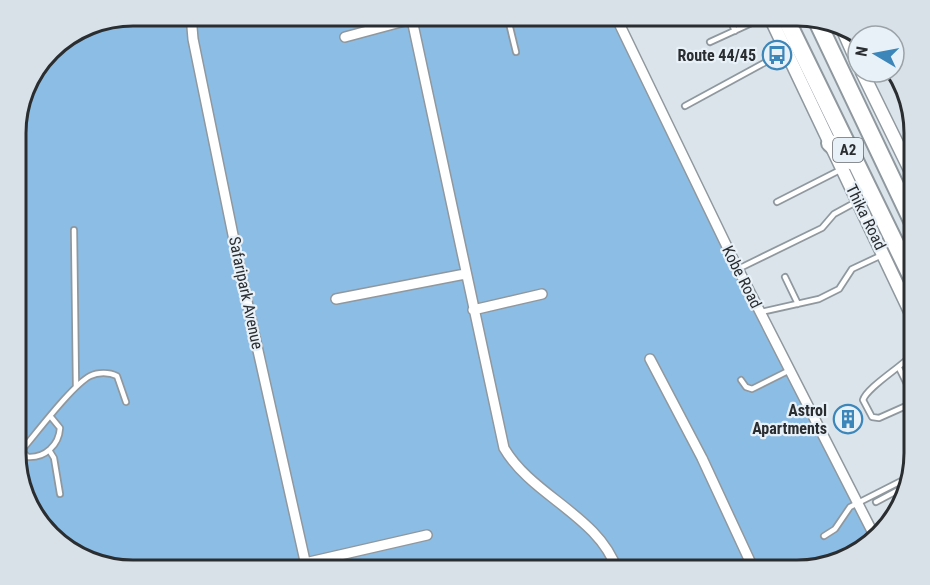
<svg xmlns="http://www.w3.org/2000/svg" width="930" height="585" font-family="'Roboto Condensed',sans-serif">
<rect width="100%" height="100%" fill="#dbe4eb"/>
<!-- green -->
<path fill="#8cbee5" d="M132,15H620L627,41L878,534L857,554L805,570H132L67,550L35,518L16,468V117L55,44L88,24Z"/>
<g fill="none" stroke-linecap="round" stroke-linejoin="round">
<!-- lane casing -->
<g stroke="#90989f" stroke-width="8">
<path id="lane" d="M507,15L516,52
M728,15L735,31
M475,22L506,15
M710,42L769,15
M685,106L786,51
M777,202L840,170
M74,230L76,386
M738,269L822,228L834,214L856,202
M785,277L798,304
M761,312L819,299L839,289L852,269L882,255
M915,352C903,366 867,387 863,400L872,417L879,418L915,402
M899,368L915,400
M741,380L746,387L752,389L790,370
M49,450L54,458L60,494
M21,451L28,457C45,458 59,445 60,428L51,417
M16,457C33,438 71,386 90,376C98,372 109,372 117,376L126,402
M876,502L906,486
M824,536L835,529L850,507L909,477"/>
</g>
<!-- street casing -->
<g stroke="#90989f" stroke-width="12">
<path id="street" d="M191,15L193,39L242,279L307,570
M411,15L504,448C532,496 599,516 617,570
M615,15L732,257L875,537
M345,37L412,19
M336,299L465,274
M473,310L542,294
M650,359L702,458L754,570
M305,563L427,535"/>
</g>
<!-- secondary casing -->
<g stroke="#90989f" stroke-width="15">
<path id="secondary" d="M769,15L915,322
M842,28L858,64
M862,72L915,180"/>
</g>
<!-- highway casing -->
<g stroke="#90989f" stroke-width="20">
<path id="highway" d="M784,15L915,284
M817,21L915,227
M830,143L850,161"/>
</g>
<!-- lane -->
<use href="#lane" stroke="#fff" stroke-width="4.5"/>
<!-- street -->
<use href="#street" stroke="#fff" stroke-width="9"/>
<!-- secondary -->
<use href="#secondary" stroke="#fff" stroke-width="12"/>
<!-- highway -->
<use href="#highway" stroke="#fff" stroke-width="16"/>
</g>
<!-- icons -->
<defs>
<g id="bus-ring" transform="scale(1.5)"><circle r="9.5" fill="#e8f1f8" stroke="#3c86ba" stroke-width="1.5"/><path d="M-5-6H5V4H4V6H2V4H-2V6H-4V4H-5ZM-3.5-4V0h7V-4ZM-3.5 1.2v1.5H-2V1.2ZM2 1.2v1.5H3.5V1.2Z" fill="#3c86ba"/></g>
<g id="building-ring" transform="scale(1.5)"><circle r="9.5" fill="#e8f1f8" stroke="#3c86ba" stroke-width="1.5"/><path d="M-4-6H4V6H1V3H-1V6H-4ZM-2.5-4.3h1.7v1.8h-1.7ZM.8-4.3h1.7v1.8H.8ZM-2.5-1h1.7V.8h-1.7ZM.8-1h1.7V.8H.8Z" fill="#3c86ba"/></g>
</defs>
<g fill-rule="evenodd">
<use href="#bus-ring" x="777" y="55"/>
<use href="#building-ring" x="848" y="419"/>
</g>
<g text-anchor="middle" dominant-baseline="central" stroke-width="4.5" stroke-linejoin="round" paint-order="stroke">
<!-- shield labels -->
<rect fill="#e8f1f8" stroke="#64686d" stroke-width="1.5" x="833" y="138" width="30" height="24" rx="4.5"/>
<g font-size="15" font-weight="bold" fill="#2b2e31">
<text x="848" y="150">A2</text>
</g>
<!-- poi labels -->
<g font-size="16" font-weight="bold" fill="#2b2e31" stroke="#e8f1f8" text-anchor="end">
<text x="756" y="55">Route 44/45</text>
<text x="827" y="410">Astrol<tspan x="827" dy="18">Apartments</tspan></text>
</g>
<!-- street labels -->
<g font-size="16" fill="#2b2e31" stroke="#e8f1f8">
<text transform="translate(866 217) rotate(64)">Thika Road</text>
<text transform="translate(742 277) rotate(63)">Kobe Road</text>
<text transform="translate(246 293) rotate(78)">Safaripark Avenue</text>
</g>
</g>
<!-- crop -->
<path d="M0 0H930V585H0ZM133 26H797A107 107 0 0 1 904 133V453A107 107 0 0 1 797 560H133A107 107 0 0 1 26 453V133A107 107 0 0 1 133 26Z" fill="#d9e1e8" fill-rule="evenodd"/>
<path fill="none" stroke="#2b2e31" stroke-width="3" d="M133 26H797A107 107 0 0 1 904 133V453A107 107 0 0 1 797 560H133A107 107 0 0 1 26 453V133A107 107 0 0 1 133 26Z"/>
<!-- north arrow -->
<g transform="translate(876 54) rotate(280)"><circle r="28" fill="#e8f1f8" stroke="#9ca3a8" stroke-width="1.5"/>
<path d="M0-4.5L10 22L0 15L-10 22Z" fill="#3c86ba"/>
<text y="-9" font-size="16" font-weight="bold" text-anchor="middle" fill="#2b2e31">N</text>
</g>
</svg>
